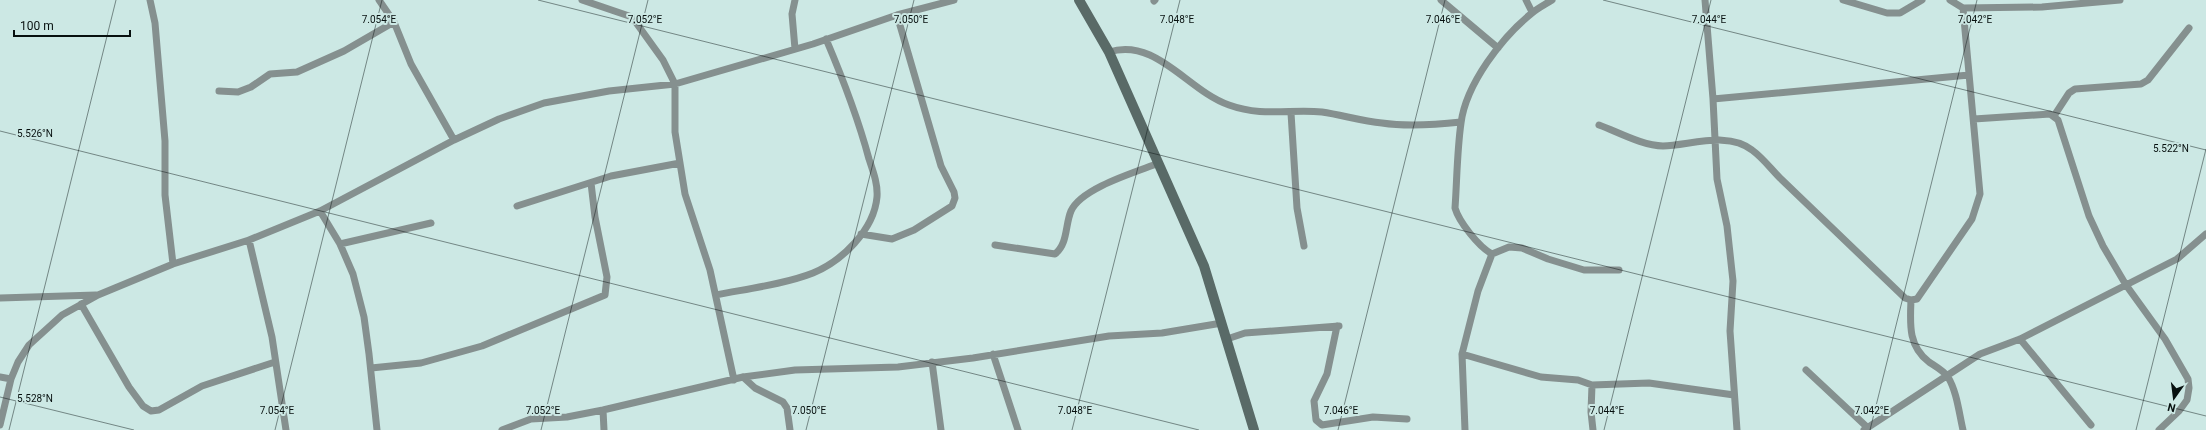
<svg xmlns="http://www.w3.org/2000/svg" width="2206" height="430" font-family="Roboto,sans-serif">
<rect width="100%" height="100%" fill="#cce8e4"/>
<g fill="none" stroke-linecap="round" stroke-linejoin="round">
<!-- street -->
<path stroke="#85908f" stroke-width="7" d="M150,0L155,23L165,141V195L173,264
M379,0L394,22L411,64L454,140
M582,0L632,17L663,60L675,84V132L685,194L710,270L734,380
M795,0L792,14L795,49
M1441,0L1498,48
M1526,0L1532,12
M1552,0C1546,4 1538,8 1532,13C1502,37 1466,84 1461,123C1457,151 1457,180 1455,208C1459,222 1479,247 1492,254L1509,247L1522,248L1548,259L1584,270H1619
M1705,0L1713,99L1717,179L1727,226L1733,281L1730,331L1737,430
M1843,0L1887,13H1900L1922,0
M1950,0L1963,8L2042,7L2120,0
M1154,1L1155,0
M1109,52C1156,37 1188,91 1229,105C1262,117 1290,109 1322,112C1342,115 1362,121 1382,123C1408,127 1434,125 1461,122
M219,91L238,92L251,87L270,74L297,72L344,51L394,22
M1713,99L1969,75
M1291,113L1297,208L1304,246
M2054,116L2069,93L2075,89L2141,84L2148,80L2189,28
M1974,119L2050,114L2058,120L2089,216L2103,246L2126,285L2165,339L2188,379L2189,388L2187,400L2179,411L2159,430
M1599,125C1618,132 1643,146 1663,146C1691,145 1728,131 1752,150C1763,158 1771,169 1780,178L1905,298L1911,300L1917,299L1972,219L1980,194L1963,8
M517,206L611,176L680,163
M320,211L340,244L353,274L364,317L369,354L377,430
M861,234L892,239L914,230L952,206L955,198L954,192L941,166L897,15
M249,240L272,337L286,430
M340,244L431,223
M995,245L1055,254C1068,244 1065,225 1071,211C1081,188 1136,172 1159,163
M1492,254L1478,291L1462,354L1541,377L1578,380L1592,385L1649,383L1734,395
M716,295C746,289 785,284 813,273C842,261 874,230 877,197C878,184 873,171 869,159C858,118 843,79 826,39
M0,298L96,295
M1911,300C1910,324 1908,346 1929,362C1935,366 1944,371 1948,377C1957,392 1959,413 1963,430
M81,304L129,387L143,406L151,411L159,410L202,386L275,362
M1337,326L1327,374L1314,401L1316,420L1322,425L1373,417L1407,419
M1227,339L1245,333L1339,326
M2020,339L2091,425
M993,354L1018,430
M1462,354L1465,430
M932,362L941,430
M371,368L421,363L482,346L605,295L607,277L595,217L591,183
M1806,370L1868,428
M0,377L11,379
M743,377L755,388L783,402L787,408L790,430
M1592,385L1591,412L1593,430
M603,410L604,430
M0,425L11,379L18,362L29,345L62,315L98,295L173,264L249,240L320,211L454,140L499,119L544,103L609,91L675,84L813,44L897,15L954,0
M502,430L531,419L567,417L603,410L743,377L795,370L898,367L973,358L1109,336L1162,333L1222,323
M1864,430L1980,354L2020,339L2177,259L2206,234"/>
<!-- secondary -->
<path stroke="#596a67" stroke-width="10" d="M1079,0L1109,52L1204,266L1254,430"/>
</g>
<!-- ticks -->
<path fill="none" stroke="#07100f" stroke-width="1" stroke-opacity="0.45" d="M538,0L2206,416M1603,0L2206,150M0,131L1199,430M0,397L134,430M9,430L116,0M275,430L382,0M541,430L648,0M806,430L914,0M1072,430L1180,0M1338,430L1445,0M1604,430L1711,0M1870,430L1977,0M2136,430L2206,149"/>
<g font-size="10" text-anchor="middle" fill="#07100f" stroke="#cce8e4" stroke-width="4" stroke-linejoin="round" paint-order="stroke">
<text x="1177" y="23">7.048°E</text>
<text x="379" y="23">7.054°E</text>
<text x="645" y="23">7.052°E</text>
<text x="911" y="23">7.050°E</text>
<text x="1443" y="23">7.046°E</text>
<text x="1709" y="23">7.044°E</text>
<text x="1975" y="23">7.042°E</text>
<text x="35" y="137">5.526°N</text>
<text x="2171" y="152">5.522°N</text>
<text x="35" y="402">5.528°N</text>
<text x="277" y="414">7.054°E</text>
<text x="543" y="414">7.052°E</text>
<text x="809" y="414">7.050°E</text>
<text x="1075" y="414">7.048°E</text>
<text x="1341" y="414">7.046°E</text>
<text x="1607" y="414">7.044°E</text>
<text x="1872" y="414">7.042°E</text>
</g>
<!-- north arrow -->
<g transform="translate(2174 398) rotate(194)" stroke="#cce8e4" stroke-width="3" paint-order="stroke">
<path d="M0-3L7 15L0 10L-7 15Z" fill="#07100f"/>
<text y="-6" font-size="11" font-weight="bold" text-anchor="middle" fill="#07100f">N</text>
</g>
<!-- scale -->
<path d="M14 30v6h116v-6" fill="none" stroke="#07100f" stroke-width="2"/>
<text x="20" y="30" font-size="12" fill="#07100f" stroke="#cce8e4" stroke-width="3" paint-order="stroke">100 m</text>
</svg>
